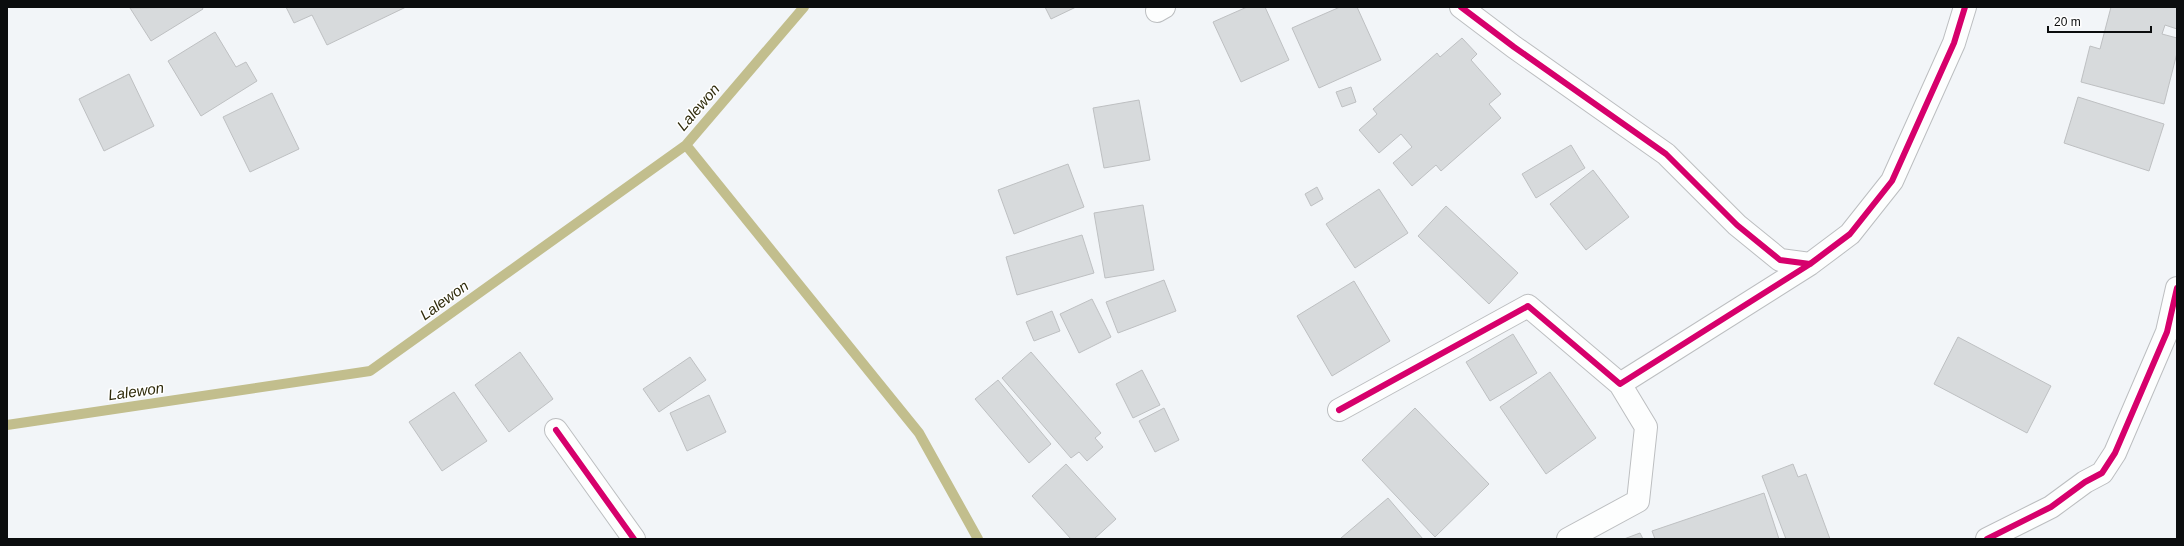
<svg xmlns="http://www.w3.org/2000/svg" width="2184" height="546" font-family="Arial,sans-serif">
<rect width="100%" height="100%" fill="#f2f5f8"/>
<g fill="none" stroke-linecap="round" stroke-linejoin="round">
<!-- stream -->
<path stroke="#c2be8d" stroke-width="10" d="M686,145L919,433L978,539
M7,425L370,371L686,145L804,7"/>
</g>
<!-- building -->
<path fill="#d7dadc" stroke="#bec0c2" d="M202,7L203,9L151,41L130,8Z
M286,7H406L327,45L312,15L294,23Z
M1045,7H1076L1051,19Z
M1247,7H1265L1289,60L1241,82L1213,22Z
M1340,7H1357L1381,60L1319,88L1292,28Z
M2111,7H2177V29L2165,25L2162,34L2177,38V53L2164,104L2081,82L2090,46L2100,49Z
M215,32L236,67L246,62L257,81L201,116L168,61Z
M1462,38L1477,54L1471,60L1501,94L1489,104L1501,118L1441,171L1436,165L1412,186L1393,163L1412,147L1401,134L1379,153L1359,130L1377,114L1373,109L1437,53L1440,57Z
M129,74L154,126L104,151L79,99Z
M1351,87L1356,102L1342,107L1336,92Z
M272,93L299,149L250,172L223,117Z
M2078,97L2164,124L2149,171L2064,143Z
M1139,100L1150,160L1104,168L1093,108Z
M1571,145L1585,168L1536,198L1522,174Z
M1068,164L1084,207L1014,234L998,190Z
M1593,170L1629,217L1586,250L1550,204Z
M1317,187L1323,199L1311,206L1305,194Z
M1379,189L1408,233L1355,268L1326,224Z
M1143,205L1154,270L1105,278L1094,213Z
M1446,206L1518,273L1489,304L1418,236Z
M1082,235L1094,273L1017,295L1006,257Z
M1164,280L1176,311L1118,333L1106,302Z
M1354,281L1390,341L1332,376L1297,316Z
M1092,299L1111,337L1079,353L1060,314Z
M1052,311L1060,331L1034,341L1026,322Z
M1513,334L1537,373L1490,401L1466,362Z
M1958,337L2051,386L2027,433L1934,384Z
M520,352L553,399L509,432L475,385Z
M1031,352L1101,433L1095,438L1103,447L1087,461L1079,452L1071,458L1002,378Z
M690,357L706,380L659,412L643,389Z
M1142,370L1160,405L1133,418L1116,384Z
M1550,372L1596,438L1546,474L1500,407Z
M998,380L1051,444L1029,463L975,399Z
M454,392L487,441L442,471L409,422Z
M709,395L726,432L687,451L670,413Z
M1164,408L1179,440L1155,452L1139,421Z
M1415,408L1489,484L1435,537L1362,460Z
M1066,464L1116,519L1094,539H1071L1032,496Z
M1793,464L1798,477L1806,474L1830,539H1786L1762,476Z
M1764,493L1779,539H1655L1652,531Z
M1388,498L1423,539H1342L1341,538Z
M1640,533L1643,539H1624Z"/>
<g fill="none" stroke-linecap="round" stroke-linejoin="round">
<!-- minor casing -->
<g stroke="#bcbec0" stroke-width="24">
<path id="minor" d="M1461,7L1514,47L1666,154L1737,225L1780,260L1810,264
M1157,11L1164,7
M1339,410L1528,306L1620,384L1810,264L1850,234L1892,181L1954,43L1965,7
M556,430L634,539
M1568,539L1638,501L1646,427L1620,384
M1987,539L2051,507L2085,482L2102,473L2115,453L2167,332L2177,288"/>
</g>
<!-- minor -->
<use href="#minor" stroke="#fdfefe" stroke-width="22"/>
<!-- cycleway casing -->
<g stroke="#fff" stroke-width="8">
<path id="cycleway" d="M1461,7L1514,47L1666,154L1737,225L1780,260L1810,264
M1339,410L1528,306L1620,384L1810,264L1850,234L1892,181L1954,43L1965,7
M556,430L634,539
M1987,539L2051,507L2085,482L2102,473L2115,453L2167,332L2177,288"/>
</g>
<!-- cycleway -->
<use href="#cycleway" stroke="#d6006c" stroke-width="6"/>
</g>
<g text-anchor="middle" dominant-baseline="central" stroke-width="3" stroke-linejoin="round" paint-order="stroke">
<!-- water labels -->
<g font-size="15" font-style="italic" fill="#2f2b0b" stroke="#fff">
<text transform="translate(698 107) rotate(-49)">Lalewon</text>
<text transform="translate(444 300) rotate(-36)">Lalewon</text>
<text transform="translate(136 391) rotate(-8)">Lalewon</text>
</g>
</g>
<!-- border -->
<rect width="2184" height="546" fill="none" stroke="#0b0d0e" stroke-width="16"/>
<!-- scale -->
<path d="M2048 26v6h103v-6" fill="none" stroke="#0b0d0e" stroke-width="2"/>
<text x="2054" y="26" font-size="12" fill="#0b0d0e" stroke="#ffffff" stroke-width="3" paint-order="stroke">20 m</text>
</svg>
